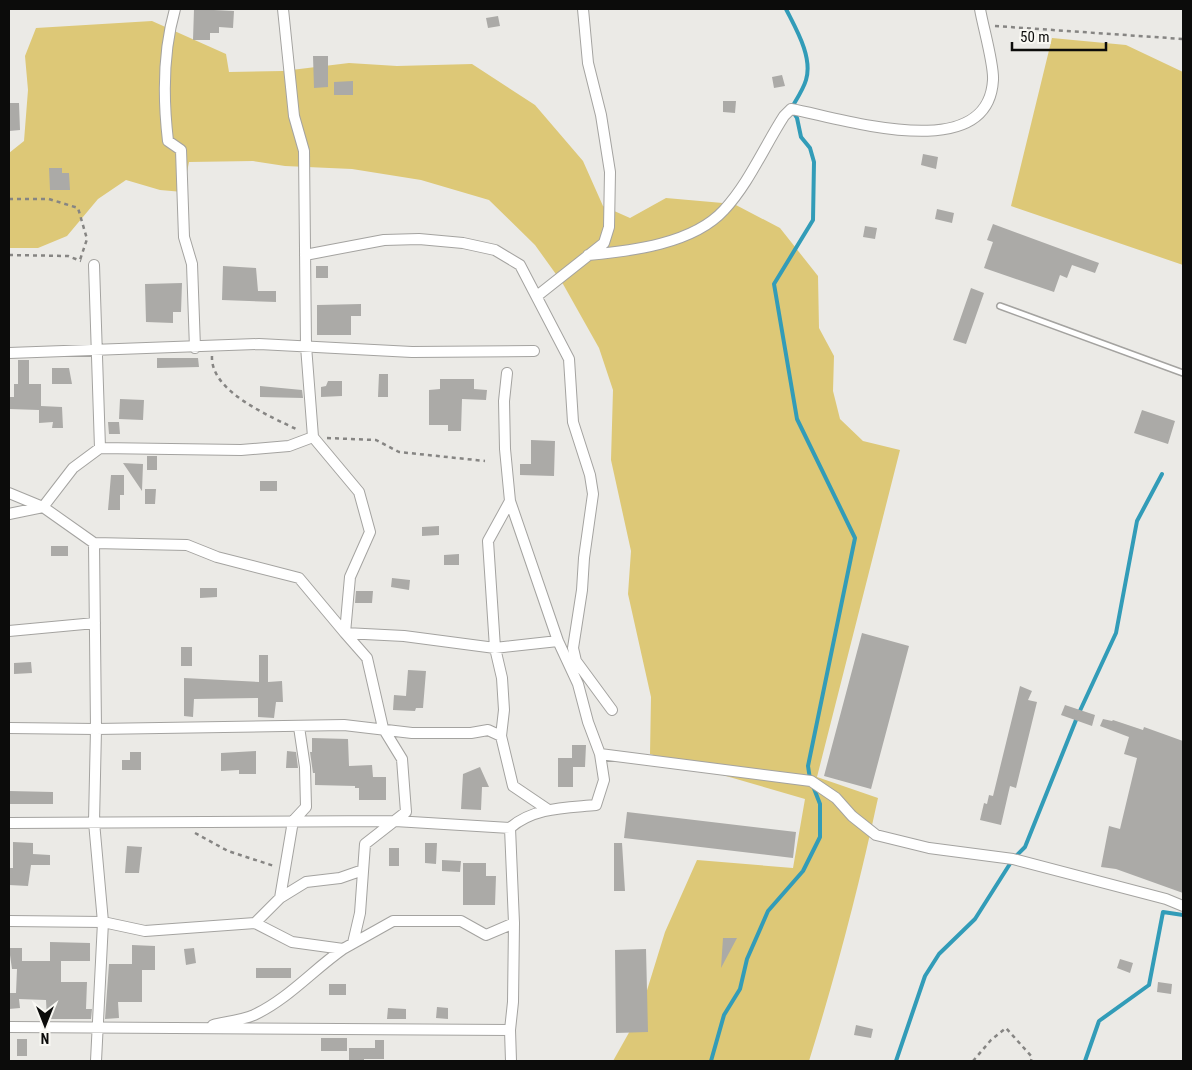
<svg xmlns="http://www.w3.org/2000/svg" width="1192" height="1070" font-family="'Roboto Condensed',sans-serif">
<rect width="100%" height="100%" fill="#ebeae6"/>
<!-- green -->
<path fill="#ddc877" d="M152,21L226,54L229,72L283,71L349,63L397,66L472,64L535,105L583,161L603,206L630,218L666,198L734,204L780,228L818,276L819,328L834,356L833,391L840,419L863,441L900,450L817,777L878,798C859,887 836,974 809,1061H613L640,1013L665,932L697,860L793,868L805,799L650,754L651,697L628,594L631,551L611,460L613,390L599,348L563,284L535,245L489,200L421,180L352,169L285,166L253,161L189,162L183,192L160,190L126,180L98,199L67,236L38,248H9V153L24,141L28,90L25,56L36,28Z
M1052,38L1126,45L1183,72V265L1011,206Z"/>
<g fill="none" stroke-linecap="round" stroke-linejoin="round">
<!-- stream -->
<path stroke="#329cb8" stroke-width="4" d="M786,9C796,29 813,57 806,80C803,90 796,100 791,109L797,118L801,137L810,148L814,162L813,220L774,284L797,419L855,538L808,766L810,779
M711,1061L724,1015L740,989L747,959L768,911L803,871L820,837V804L813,786
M896,1061L925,976L939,954L975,919L1013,859L1025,847L1078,715L1116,633L1137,521L1162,474
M1085,1061L1099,1021L1149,985L1163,912L1183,915"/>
</g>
<!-- building -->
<path fill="#abaaa7" d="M194,9L234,11L233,28L219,27V33H210V40H193Z
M498,16L500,26L488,28L486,18Z
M313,56H328V87L314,88Z
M782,75L785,86L774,88L772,77Z
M353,81V95H334V82Z
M723,101H736L735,113L723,112Z
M9,103H19L20,130L9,131Z
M923,154L938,157L936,169L921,165Z
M49,168H62V173H69L70,190H50Z
M937,209L954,213L952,223L935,219Z
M993,224L1088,259L1099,263L1095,273L1072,265L1067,278L1060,275L1054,292L984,268L993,242L987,240Z
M865,226L877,228L875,239L863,237Z
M223,266L256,268L258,291H276V302L222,300Z
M316,266H328V278H316Z
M182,283L181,312H173V323L146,322L145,284Z
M971,288L984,293L966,344L953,340Z
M361,304V316H351V335H317V305Z
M157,358H198L199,367L157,368Z
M18,360H29V384H41V406L62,407L63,428H52L53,422L39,423V410L9,409V397H14V384H18Z
M52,368H69L72,384H52Z
M379,374H388V397H378Z
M440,379H474V389L487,390L486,400L462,399L461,431H448V425H429V390L440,389Z
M328,381H342V396L321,397V387L326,386Z
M260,386L302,390L303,398L260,397Z
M120,399L144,400L143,420L119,419Z
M1142,410L1175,421L1168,444L1134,433Z
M108,422H119L120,434H109Z
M531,440L555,441L554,476L520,475V464H531Z
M147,456H157V470H147Z
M123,463L143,464L142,491Z
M111,475H124V495H120V510H108Z
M260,481H277V491H260Z
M145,489H156L155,504H145Z
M439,526V535L422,536V527Z
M51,546H68V556H51Z
M459,554V565H444V555Z
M392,578L410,580L409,590L391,587Z
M200,588H217V597L200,598Z
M356,591H373L372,603H355Z
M862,633L909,646L871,789L824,776Z
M181,647H192V666H181Z
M259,655H268V682L282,681L283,702H276L274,718L258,717V698L194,699L193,717L184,716V678L259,682Z
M31,662L32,673L14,674V663Z
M408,670L426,671L423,708H416L415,711L393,710L394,695L406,696Z
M1020,686L1032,691L1028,700L1037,702L1016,788L1010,786L1001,825L980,820L984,803L987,804L989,795L993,796Z
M1065,705L1095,715L1092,726L1061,715Z
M1103,719L1112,721L1113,720L1143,730L1144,727L1183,741V893L1116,869L1101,867L1109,826L1120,829L1137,758L1124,754L1129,737L1100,726Z
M312,738L348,739L349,766L372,765L373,777H386V800H359V788H355V786L315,785V773H313L310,752H312Z
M572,745H586L585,767H573V787H558V758H572Z
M256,751V774H239V770L221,771V753Z
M287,751L296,752L298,768H286Z
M130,752H141V770H122V760H130Z
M480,767L489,787H482L481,810L461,809L463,774Z
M9,791L53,792V804H9Z
M627,812L796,832L793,858L624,838Z
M13,842L33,843V854L50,855V865H31L28,886L9,885V868H13Z
M425,843H437L436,864L425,863Z
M614,843H622L625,891H614Z
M127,846L142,847L139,873H125Z
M389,848H399V866H389Z
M442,860L461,861L460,872L442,871Z
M463,863H486V876H496L495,905H463Z
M723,938H737L721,968Z
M50,942L90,943V961H61V982H87L86,1009H92L91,1019H47L46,1000L19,999L20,1008L9,1009V993H16L17,969H12L9,948H22V961H50Z
M132,945L155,946V970H142V1002H118L119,1018L105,1019L109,964H132Z
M194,948L196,963L186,965L184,949Z
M646,949L648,1032L616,1033L615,950Z
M1120,959L1133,963L1130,973L1117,968Z
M256,968H291V978H256Z
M1158,982L1172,984L1171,994L1157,992Z
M329,984H346V995H329Z
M437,1007L448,1008V1019L436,1018Z
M388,1008L406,1009V1019H387Z
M856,1025L873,1029L871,1038L854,1035Z
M321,1038H347V1051H321Z
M17,1039H27V1056H17Z
M375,1040H384V1059H364V1061H349V1048H375Z"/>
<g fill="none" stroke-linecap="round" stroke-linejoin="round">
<!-- lane casing -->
<g stroke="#a4a3a0" stroke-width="8">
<path id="lane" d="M1000,306L1183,373"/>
</g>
<!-- street casing -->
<g stroke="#a4a3a0" stroke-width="12">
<path id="street" d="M175,9C163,51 163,98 168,141L181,150L184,237L192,264L195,348
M283,9L294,116L304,151L306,346L313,437L359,492L370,532L350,577L345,633L367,658L383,728L402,759L406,812L365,844L360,913L353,943
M305,255L384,240L419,239L463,243L495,250L520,265L569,359L573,422L590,475L593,494L584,558L582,590L573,648L576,661L612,710
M588,255C631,251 693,244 724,210C749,183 764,147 784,116L791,109C841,118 988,167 993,80C994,64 983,27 980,9
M94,265L100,448
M537,296L604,243L609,227L610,172L601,115L588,63L583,9
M9,353L259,344L412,352L534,351
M9,493L43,507L73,468L100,448L241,450L289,446L313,437
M9,514L43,507L94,543L187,545L217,557L299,578L345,633L404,636L495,648L558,641
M94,543L96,729L94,822L103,922L96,1061
M9,631L95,623
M9,728L96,729L344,725L412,733H471L488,730L501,736L513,786L547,809
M501,736L504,710L502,678L495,648L488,541L510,501
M600,754L811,781L836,798L852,816L876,835L929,848L1013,859L1166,899L1183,906
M9,823L395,821L510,828
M280,898L293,821L306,807L305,767L299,727
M9,921L103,922L145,931L255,923L292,942L343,949L393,921H461L486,935L514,923L510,828C534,807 566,808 596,805L604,780L600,754L588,722L578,684L558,641L510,501L505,449L504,401L507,373
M255,923L280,898L306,882L340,878L363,870
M213,1025C226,1022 242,1020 254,1015C288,999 313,970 343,949
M9,1027L510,1030
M511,1061L510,1030L513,1002L514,923"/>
</g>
<!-- path -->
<path stroke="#868583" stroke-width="2.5" stroke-dasharray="4 4" stroke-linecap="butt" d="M995,26L1183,39
M9,199H49L78,208L87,239L80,260
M9,255L68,256L81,261
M212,356C210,392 272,417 298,430
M327,438L376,440L399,452L485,461
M195,833L228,851L274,866
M973,1061L991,1040L1006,1028L1032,1057L1031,1061"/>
<!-- lane -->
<use href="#lane" stroke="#fff" stroke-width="5"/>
<!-- street -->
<use href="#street" stroke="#fff" stroke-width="10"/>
</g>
<!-- border -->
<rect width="1192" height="1070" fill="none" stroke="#0c0c0b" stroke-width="20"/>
<!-- north arrow -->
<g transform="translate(45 1025) rotate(180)" stroke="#f9f8f3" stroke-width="4" paint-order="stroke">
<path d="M0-4L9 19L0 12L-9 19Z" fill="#0c0c0b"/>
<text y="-8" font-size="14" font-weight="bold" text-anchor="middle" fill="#0c0c0b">N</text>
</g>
<!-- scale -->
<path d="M1012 42v8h94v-8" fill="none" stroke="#0c0c0b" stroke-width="2.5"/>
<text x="1020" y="42" font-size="15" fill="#0c0c0b" stroke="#f9f8f3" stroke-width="4" paint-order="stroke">50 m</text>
</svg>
